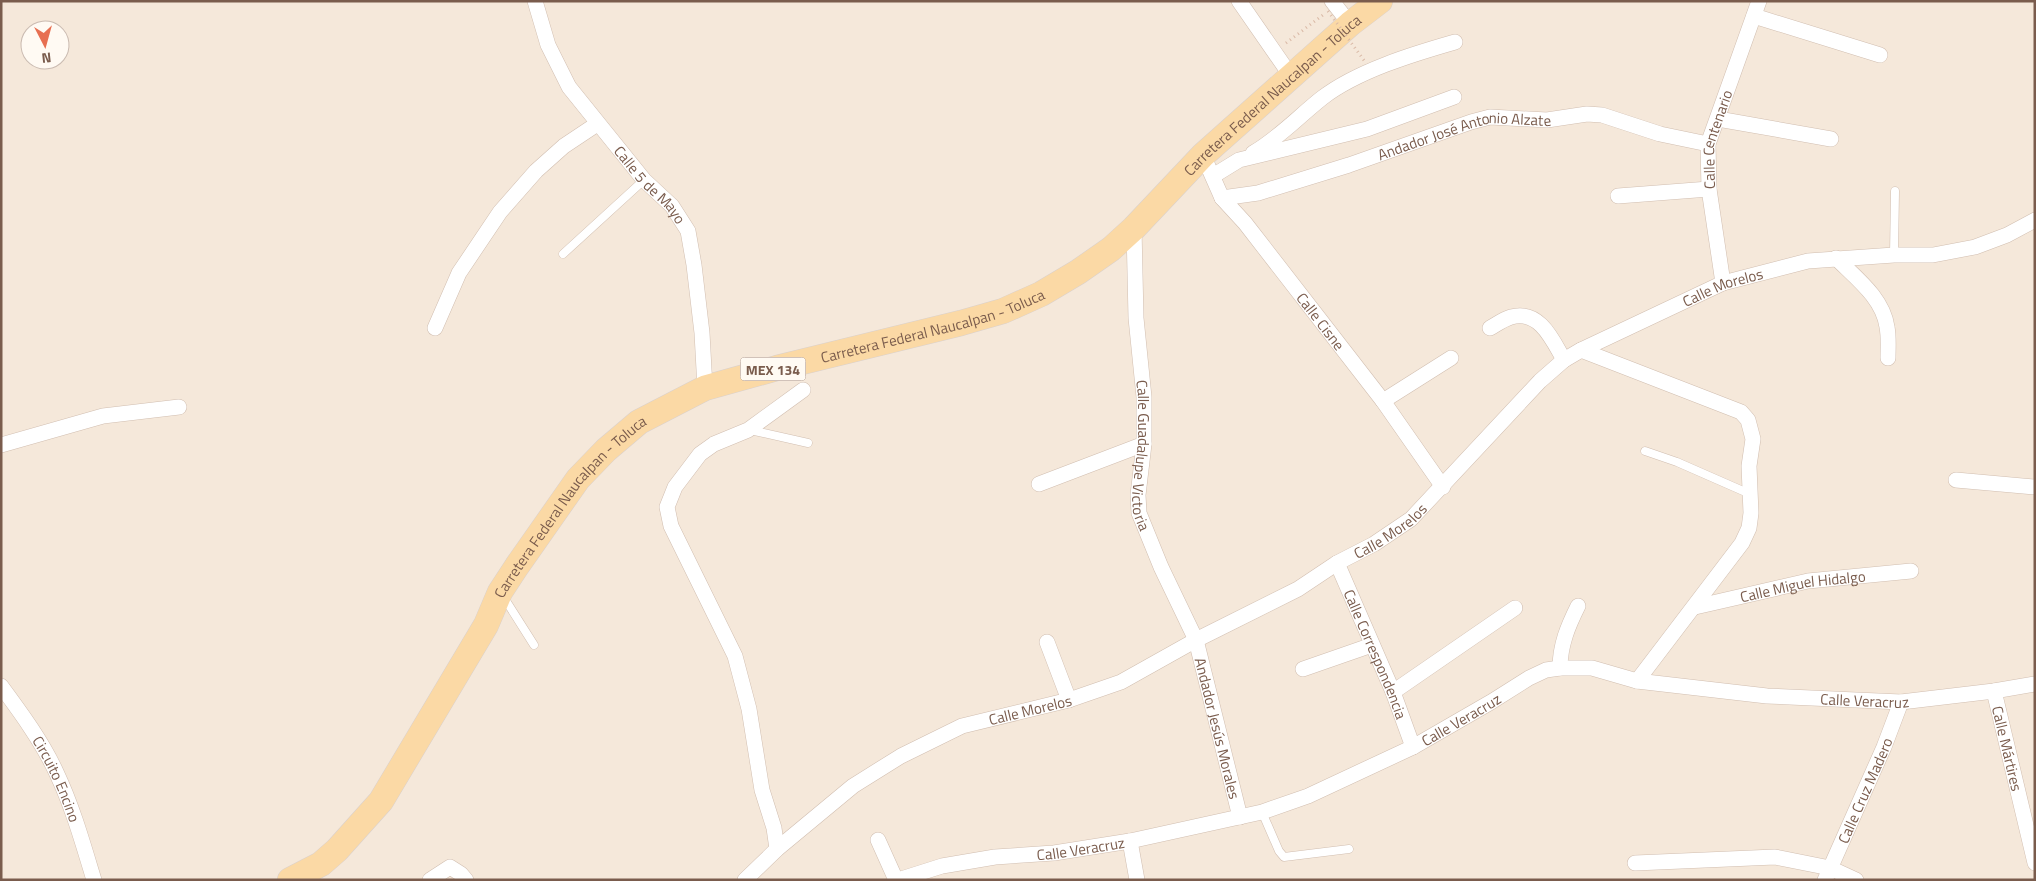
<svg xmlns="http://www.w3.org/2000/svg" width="2036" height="881" font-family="'Titillium Web',sans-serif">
<rect width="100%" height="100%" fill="#fdf6ec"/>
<!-- residential -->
<path fill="#f5e8da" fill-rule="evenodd" d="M1,1H2035V880H1ZM30,30H60V60H30Z"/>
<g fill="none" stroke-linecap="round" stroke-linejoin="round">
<!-- lane casing -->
<g stroke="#d1beb0" stroke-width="9">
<path id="lane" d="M563,254L644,180
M1894,255L1895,191
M750,430L808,443
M1645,451L1677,462L1750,494
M503,596L534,645
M1262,812L1279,851L1284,857L1349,849"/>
</g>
<!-- street casing -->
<g stroke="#d1beb0" stroke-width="16">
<g id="street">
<path id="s1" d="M535,1L548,45L569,87L644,180L672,206L688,231L694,265L702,333L705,388"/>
<path d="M1239,1L1291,76"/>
<path d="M1332,1L1350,24"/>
<path d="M1754,16L1880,55"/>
<path d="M1718,119L1831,139"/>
<path d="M1253,153C1279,138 1298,117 1322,98C1357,71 1413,54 1455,42"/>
<path id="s2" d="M1203,155L1222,198L1245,223L1383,401L1443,487"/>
<path d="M1213,176L1239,160L1367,129L1454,97"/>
<path d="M1618,196L1709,189"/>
<path id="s3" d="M1222,198L1258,193L1349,165L1471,122L1490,117L1547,120L1587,114L1602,115L1660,134L1708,144"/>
<path id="s4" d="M1134,228L1136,318L1144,397V444L1138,495L1139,513L1161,567L1196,640L1240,817"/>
<path d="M1836,258C1856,278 1883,298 1887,327C1889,337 1888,348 1888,358"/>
<path id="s5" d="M1723,283L1709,189L1708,144L1759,1"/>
<path d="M435,328L459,273L500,212L536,171L564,146L597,124"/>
<path d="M1490,328C1497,324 1504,319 1511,317C1540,309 1553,341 1564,360"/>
<path d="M1581,350L1741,412L1748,420L1753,439L1749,466L1751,513L1749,528L1742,543L1637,681"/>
<path d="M1383,401L1451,358"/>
<path d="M1,445L103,416L179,407"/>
<path d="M1956,480L2035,487"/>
<path d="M1039,484L1144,444"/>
<path id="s6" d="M1337,563L1393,692L1413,747"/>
<path id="s7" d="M1695,607L1808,581L1911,571"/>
<path d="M1047,642L1069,700"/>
<path d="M1560,668C1560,645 1568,626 1578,606"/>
<path d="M1303,669L1372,645"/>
<path id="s8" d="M1,686C21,713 43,743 57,774C73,808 83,844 94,880"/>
<path id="s9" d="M1994,691L2035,863"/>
<path d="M1393,692L1515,608"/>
<path d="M878,840L896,880"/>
<path d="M1130,841L1137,880"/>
<path d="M777,849L774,828L762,790L749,709L735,656L671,526L667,507L675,487L700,454L714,444L748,430L803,390"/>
<path d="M1635,863L1775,857L1830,868L1856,880"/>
<path d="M430,880L450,867L461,874L466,880"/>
<path id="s10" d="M745,880L777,849L853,786L901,756L962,726L1069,700L1121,682L1196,640L1298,589L1337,563L1374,544L1411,519L1540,381L1564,360L1581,350L1723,283L1808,261L1894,255H1933L1975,247L2007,235L2035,220"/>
<path id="s11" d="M898,880L942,866L995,857L1054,853L1130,841L1262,812L1308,796L1413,747L1491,702L1529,678L1546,670L1560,668H1592L1637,681L1767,696L1901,702L1994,691L2035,684"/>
<path id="s12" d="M1825,880L1884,747L1901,702"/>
</g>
</g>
<!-- primary casing -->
<g stroke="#dad1cd" stroke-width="26">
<g id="primary">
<path id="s13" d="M290,880L321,864L337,850L381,801L486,625L500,592L517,566L578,479L606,450L639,422L705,388L777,368L961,323L1003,311L1041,294L1078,272L1111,249L1134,228L1203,155L1350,24L1380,1"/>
</g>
</g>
<!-- path -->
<path stroke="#d9b8a5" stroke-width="3" stroke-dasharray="1 4" stroke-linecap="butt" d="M1286,43L1323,15"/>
<!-- lane -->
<use href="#lane" stroke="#fff" stroke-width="8"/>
<!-- street -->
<use href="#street" stroke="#fff" stroke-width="15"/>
<!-- primary -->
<use href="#primary" stroke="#fbd9a5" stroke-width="25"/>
<!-- path-bridge -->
<path stroke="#d9b8a5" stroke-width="3" stroke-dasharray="1 4" stroke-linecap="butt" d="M1328,11L1366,63"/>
</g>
<g text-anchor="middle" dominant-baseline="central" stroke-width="4" stroke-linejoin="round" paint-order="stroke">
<!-- shield labels -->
<rect fill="#fffaf3" stroke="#a28b7f" stroke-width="1" x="740.5" y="357.5" width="65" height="23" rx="4"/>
<g font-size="14" font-weight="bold" fill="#7a5c4d">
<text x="773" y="369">MEX 134</text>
</g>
<!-- street labels -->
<g font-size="15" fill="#7a5c4d" stroke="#fffaf3">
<text stroke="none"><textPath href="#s13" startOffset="1314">Carretera Federal Naucalpan - Toluca</textPath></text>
<text stroke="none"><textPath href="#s3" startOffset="252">Andador José Antonio Alzate</textPath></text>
<text stroke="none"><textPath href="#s5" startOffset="146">Calle Centenario</textPath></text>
<text stroke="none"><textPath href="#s1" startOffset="220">Calle 5 de Mayo</textPath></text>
<text stroke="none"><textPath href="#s10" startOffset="1162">Calle Morelos</textPath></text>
<text stroke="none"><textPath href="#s2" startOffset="205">Calle Cisne</textPath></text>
<text stroke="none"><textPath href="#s13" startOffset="894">Carretera Federal Naucalpan - Toluca</textPath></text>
<text stroke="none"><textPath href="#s4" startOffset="228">Calle Guadalupe Victoria</textPath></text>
<text stroke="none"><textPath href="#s13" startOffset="474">Carretera Federal Naucalpan - Toluca</textPath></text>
<text stroke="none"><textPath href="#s10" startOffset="742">Calle Morelos</textPath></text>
<text stroke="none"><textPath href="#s7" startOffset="110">Calle Miguel Hidalgo</textPath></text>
<text stroke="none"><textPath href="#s6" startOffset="99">Calle Correspondencia</textPath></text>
<text stroke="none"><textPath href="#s11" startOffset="1011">Calle Veracruz</textPath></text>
<text stroke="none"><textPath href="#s10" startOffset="338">Calle Morelos</textPath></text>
<text stroke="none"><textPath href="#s11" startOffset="591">Calle Veracruz</textPath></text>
<text stroke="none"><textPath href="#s4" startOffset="516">Andador Jesús Morales</textPath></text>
<text stroke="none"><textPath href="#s9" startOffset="59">Calle Mártires</textPath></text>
<text stroke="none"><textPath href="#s8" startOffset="109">Circuito Encino</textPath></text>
<text stroke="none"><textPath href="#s12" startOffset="98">Calle Cruz Madero</textPath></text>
<text stroke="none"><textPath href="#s11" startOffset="186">Calle Veracruz</textPath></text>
</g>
</g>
<!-- border -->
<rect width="2036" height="881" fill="none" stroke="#7a5c4d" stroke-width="5"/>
<!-- north arrow -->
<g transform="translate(45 45) rotate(174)"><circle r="24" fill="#fffaf3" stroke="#cabbb1"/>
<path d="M0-4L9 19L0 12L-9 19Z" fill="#e76f51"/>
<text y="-8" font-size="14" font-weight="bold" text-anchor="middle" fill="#7a5c4d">N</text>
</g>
</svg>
